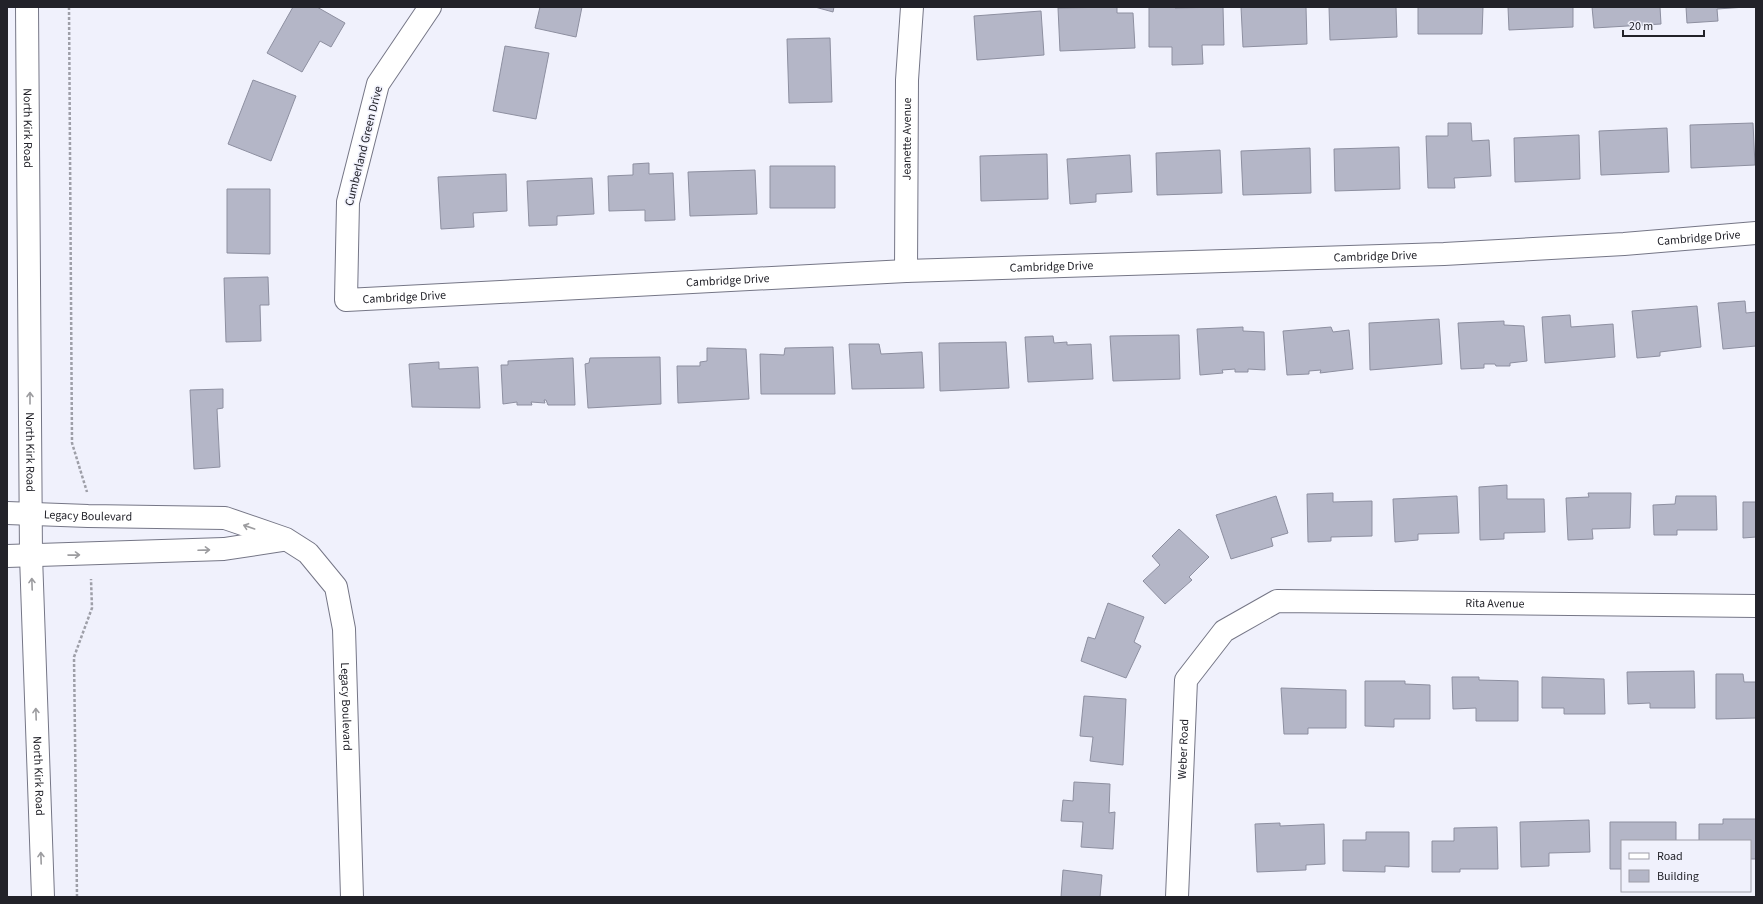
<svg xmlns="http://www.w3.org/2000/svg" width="1763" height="904" font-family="'Source Sans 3',sans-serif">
<rect width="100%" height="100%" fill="#f0f1fc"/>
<!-- building -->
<path fill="#b4b6c7" stroke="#8d8fa0" d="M293,7H317L345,23L331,47L320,41L302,72L267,53Z
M540,7H582L576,37L535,28Z
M815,7H834L833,12Z
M1117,7V13H1133L1135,48L1060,51L1058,8Z
M1149,7H1175V8L1223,7L1224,45H1202L1203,64L1172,65V47H1149Z
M1241,7H1306L1307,44L1243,47Z
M1329,7H1396L1397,37L1330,40Z
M1418,7H1483L1482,34H1418Z
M1508,7H1573V27L1509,30Z
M1592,7H1660L1661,24L1594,28Z
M1686,7H1746L1717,9L1718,21L1687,23Z
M1041,11L1044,55L977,60L974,16Z
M830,38L832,102L789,103L787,39Z
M505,46L549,53L536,119L493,111Z
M253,80L296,96L271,161L228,144Z
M1448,123H1471L1472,141L1489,140L1491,176L1454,178L1455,188H1428L1426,136H1448Z
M1753,123L1755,165L1691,168L1690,125Z
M1667,128L1669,172L1601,175L1599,131Z
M1579,135L1580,179L1515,182L1514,138Z
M1399,147L1400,189L1335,191L1334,149Z
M1310,148L1311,193L1243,195L1241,151Z
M1220,150L1222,193L1157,195L1156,153Z
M1047,154L1048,199L981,201L980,156Z
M1130,155L1132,192L1096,194V202L1070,204L1067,159Z
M649,163V174L673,173L675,220L645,221V210L609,211L608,176L633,175V164Z
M770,166H835V208H770Z
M755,170L757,214L690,216L688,172Z
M506,174L507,211L473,213L474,227L441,229L438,177Z
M592,178L594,214L557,216V225L529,226L527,181Z
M227,189H270V254L227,253Z
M268,277L269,305H260L261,341L226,342L224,278Z
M1745,301L1746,313L1756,312V346L1723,349L1718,303Z
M1697,306L1701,347L1660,352V356L1637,358L1632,311Z
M1570,315L1571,327L1613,324L1615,357L1545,363L1542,317Z
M1439,319L1442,364L1370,370L1369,323Z
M1504,321V325L1524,326L1527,361L1510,363V366H1496L1495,364H1484V368L1461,369L1458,323Z
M1243,327V331L1264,332L1265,370L1248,369V372H1235V369L1222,370L1223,373L1200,375L1197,329Z
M1331,327L1333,332L1349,330L1353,369L1320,373L1321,370L1309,371V374L1287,375L1283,331Z
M1179,335L1180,379L1113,381L1110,336Z
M1053,336L1054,343L1067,342V345L1091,344L1093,379L1028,382L1025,337Z
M1006,342L1009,388L940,391L939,343Z
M849,344H879L881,354L922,352L924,388L852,389Z
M833,347L835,394H761L760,354L784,355L785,348Z
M707,348L746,349L749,399L678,403L677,366H700V362L707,361Z
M660,357L661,404L588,408L585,364L589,363L590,358Z
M573,358L575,405H548L546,400H544L545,403L531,402L532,405H517V402L503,404L501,365H508V361Z
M439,362V369L478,367L480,408L412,407L409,364Z
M223,389V408L217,409L220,467L194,469L190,390Z
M1507,485V499H1544L1545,532L1504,533V539L1480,540L1479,487Z
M1333,493V502L1372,501V536L1331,537V541L1308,542L1307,494Z
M1588,493H1631L1630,528L1592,529L1593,539L1568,540L1566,498L1589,497Z
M1276,496L1288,533L1271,538L1273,546L1231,559L1216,515Z
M1457,496L1459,533L1418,534V540L1395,542L1393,499Z
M1676,496H1716L1717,530H1677V535H1654L1653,505L1675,504Z
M1743,502H1756V537L1743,538Z
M1179,529L1209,557L1189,577L1192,580L1165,604L1143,581L1160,565L1152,556Z
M1108,603L1144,617L1134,642L1141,646L1126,678L1081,661L1088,637L1095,639Z
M1694,671L1695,708H1650V703L1628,704L1627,672Z
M1716,674H1743L1744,682H1756V718L1716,719Z
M1452,677H1479V680L1518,681V721H1476V708L1453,709Z
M1542,677L1604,679L1605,714H1564V708H1542Z
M1365,681H1405V684L1430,685V719H1394V727L1365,726Z
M1281,688L1346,690V728H1308V734H1284Z
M1084,696L1126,699L1123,765L1090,761L1093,737L1080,736Z
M1074,782L1110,784L1109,813L1115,812L1113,849L1081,847L1083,822L1061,821L1063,800L1073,801Z
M1723,819H1756V859H1750V841H1699V824H1723Z
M1589,820L1590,852L1549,853V866L1521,867L1520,822Z
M1610,822H1676V841H1622V869H1610Z
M1280,823V826L1324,824L1325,864L1306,865V870L1257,872L1255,824Z
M1497,827L1498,869H1460V872H1432V841H1454V828Z
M1366,832H1409V867L1385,866V872L1343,871V840H1366Z
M1063,870L1102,875L1100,897H1061Z"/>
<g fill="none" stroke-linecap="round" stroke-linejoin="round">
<!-- minor casing -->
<g stroke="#757686" stroke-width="24">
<g id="minor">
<path id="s1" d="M430,7L378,84L348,202L346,300L906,271L1444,254L1624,244L1756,233"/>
<path id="s2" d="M906,271L907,80L912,7"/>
<path id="s3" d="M7,513L88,516L225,518L286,539L308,553L336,587L344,629L352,897"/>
<path d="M7,556L224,549L283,540"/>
<path id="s4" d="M1177,897L1186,680L1224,631L1277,601L1756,606"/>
</g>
</g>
<!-- secondary casing -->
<g stroke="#757686" stroke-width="24">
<g id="secondary">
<path id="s5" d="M27,7L31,556L43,897"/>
</g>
</g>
<!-- path -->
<path stroke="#9e9fa8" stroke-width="2.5" stroke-dasharray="3 2" stroke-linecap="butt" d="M69,7L72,443L87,492
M77,897L74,657L92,608L91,579"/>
<!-- minor -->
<use href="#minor" stroke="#fff" stroke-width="22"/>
<!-- secondary -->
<use href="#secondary" stroke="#fff" stroke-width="22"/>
</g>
<!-- one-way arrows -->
<defs><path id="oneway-shaft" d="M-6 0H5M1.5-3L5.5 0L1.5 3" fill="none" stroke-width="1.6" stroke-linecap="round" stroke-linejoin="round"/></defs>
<g stroke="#9c9c9f">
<use href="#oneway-shaft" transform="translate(30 398) rotate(-90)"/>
<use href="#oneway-shaft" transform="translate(249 527) rotate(-161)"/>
<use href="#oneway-shaft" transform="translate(204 550) rotate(-2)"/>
<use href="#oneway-shaft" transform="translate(74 555) rotate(-1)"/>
<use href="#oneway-shaft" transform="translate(32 584) rotate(-92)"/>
<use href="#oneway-shaft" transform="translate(36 714) rotate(-92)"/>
<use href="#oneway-shaft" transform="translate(41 858) rotate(-92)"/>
</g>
<g text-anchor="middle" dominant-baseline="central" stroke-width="3" stroke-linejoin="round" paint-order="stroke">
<!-- street labels -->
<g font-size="12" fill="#222229" stroke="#f0f1fc">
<text stroke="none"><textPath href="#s5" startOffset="121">North Kirk Road</textPath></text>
<text stroke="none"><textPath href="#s2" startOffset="132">Jeanette Avenue</textPath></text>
<text transform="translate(364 146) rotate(-76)">Cumberland Green Drive</text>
<text stroke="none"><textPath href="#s1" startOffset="1667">Cambridge Drive</textPath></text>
<text stroke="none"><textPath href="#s1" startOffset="1343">Cambridge Drive</textPath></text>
<text stroke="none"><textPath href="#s1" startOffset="1019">Cambridge Drive</textPath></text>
<text stroke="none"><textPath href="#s1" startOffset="695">Cambridge Drive</textPath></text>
<text stroke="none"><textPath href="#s1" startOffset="371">Cambridge Drive</textPath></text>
<text stroke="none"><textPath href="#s5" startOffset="445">North Kirk Road</textPath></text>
<text stroke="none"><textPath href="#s3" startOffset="81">Legacy Boulevard</textPath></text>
<text stroke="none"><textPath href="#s4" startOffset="558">Rita Avenue</textPath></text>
<text stroke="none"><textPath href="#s3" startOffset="473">Legacy Boulevard</textPath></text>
<text stroke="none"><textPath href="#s4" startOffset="148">Weber Road</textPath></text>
<text stroke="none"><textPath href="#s5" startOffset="769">North Kirk Road</textPath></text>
</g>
</g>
<!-- border -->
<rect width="1763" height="904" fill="none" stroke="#222229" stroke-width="16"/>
<!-- legend -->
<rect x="1621" y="840" width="130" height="52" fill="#f0f1fc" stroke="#9e9ea8"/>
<rect x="1629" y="853" width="20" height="6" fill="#ffffff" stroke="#9e9ea8"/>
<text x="1657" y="860" font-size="12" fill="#222229">Road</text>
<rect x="1629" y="870" width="20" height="12" fill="#b4b6c7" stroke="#9e9ea8"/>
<text x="1657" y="880" font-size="12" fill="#222229">Building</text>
<!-- scale -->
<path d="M1623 30v6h81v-6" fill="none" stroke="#222229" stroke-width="2"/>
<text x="1629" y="30" font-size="12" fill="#222229" stroke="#f0f1fc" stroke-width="3" paint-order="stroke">20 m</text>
</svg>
